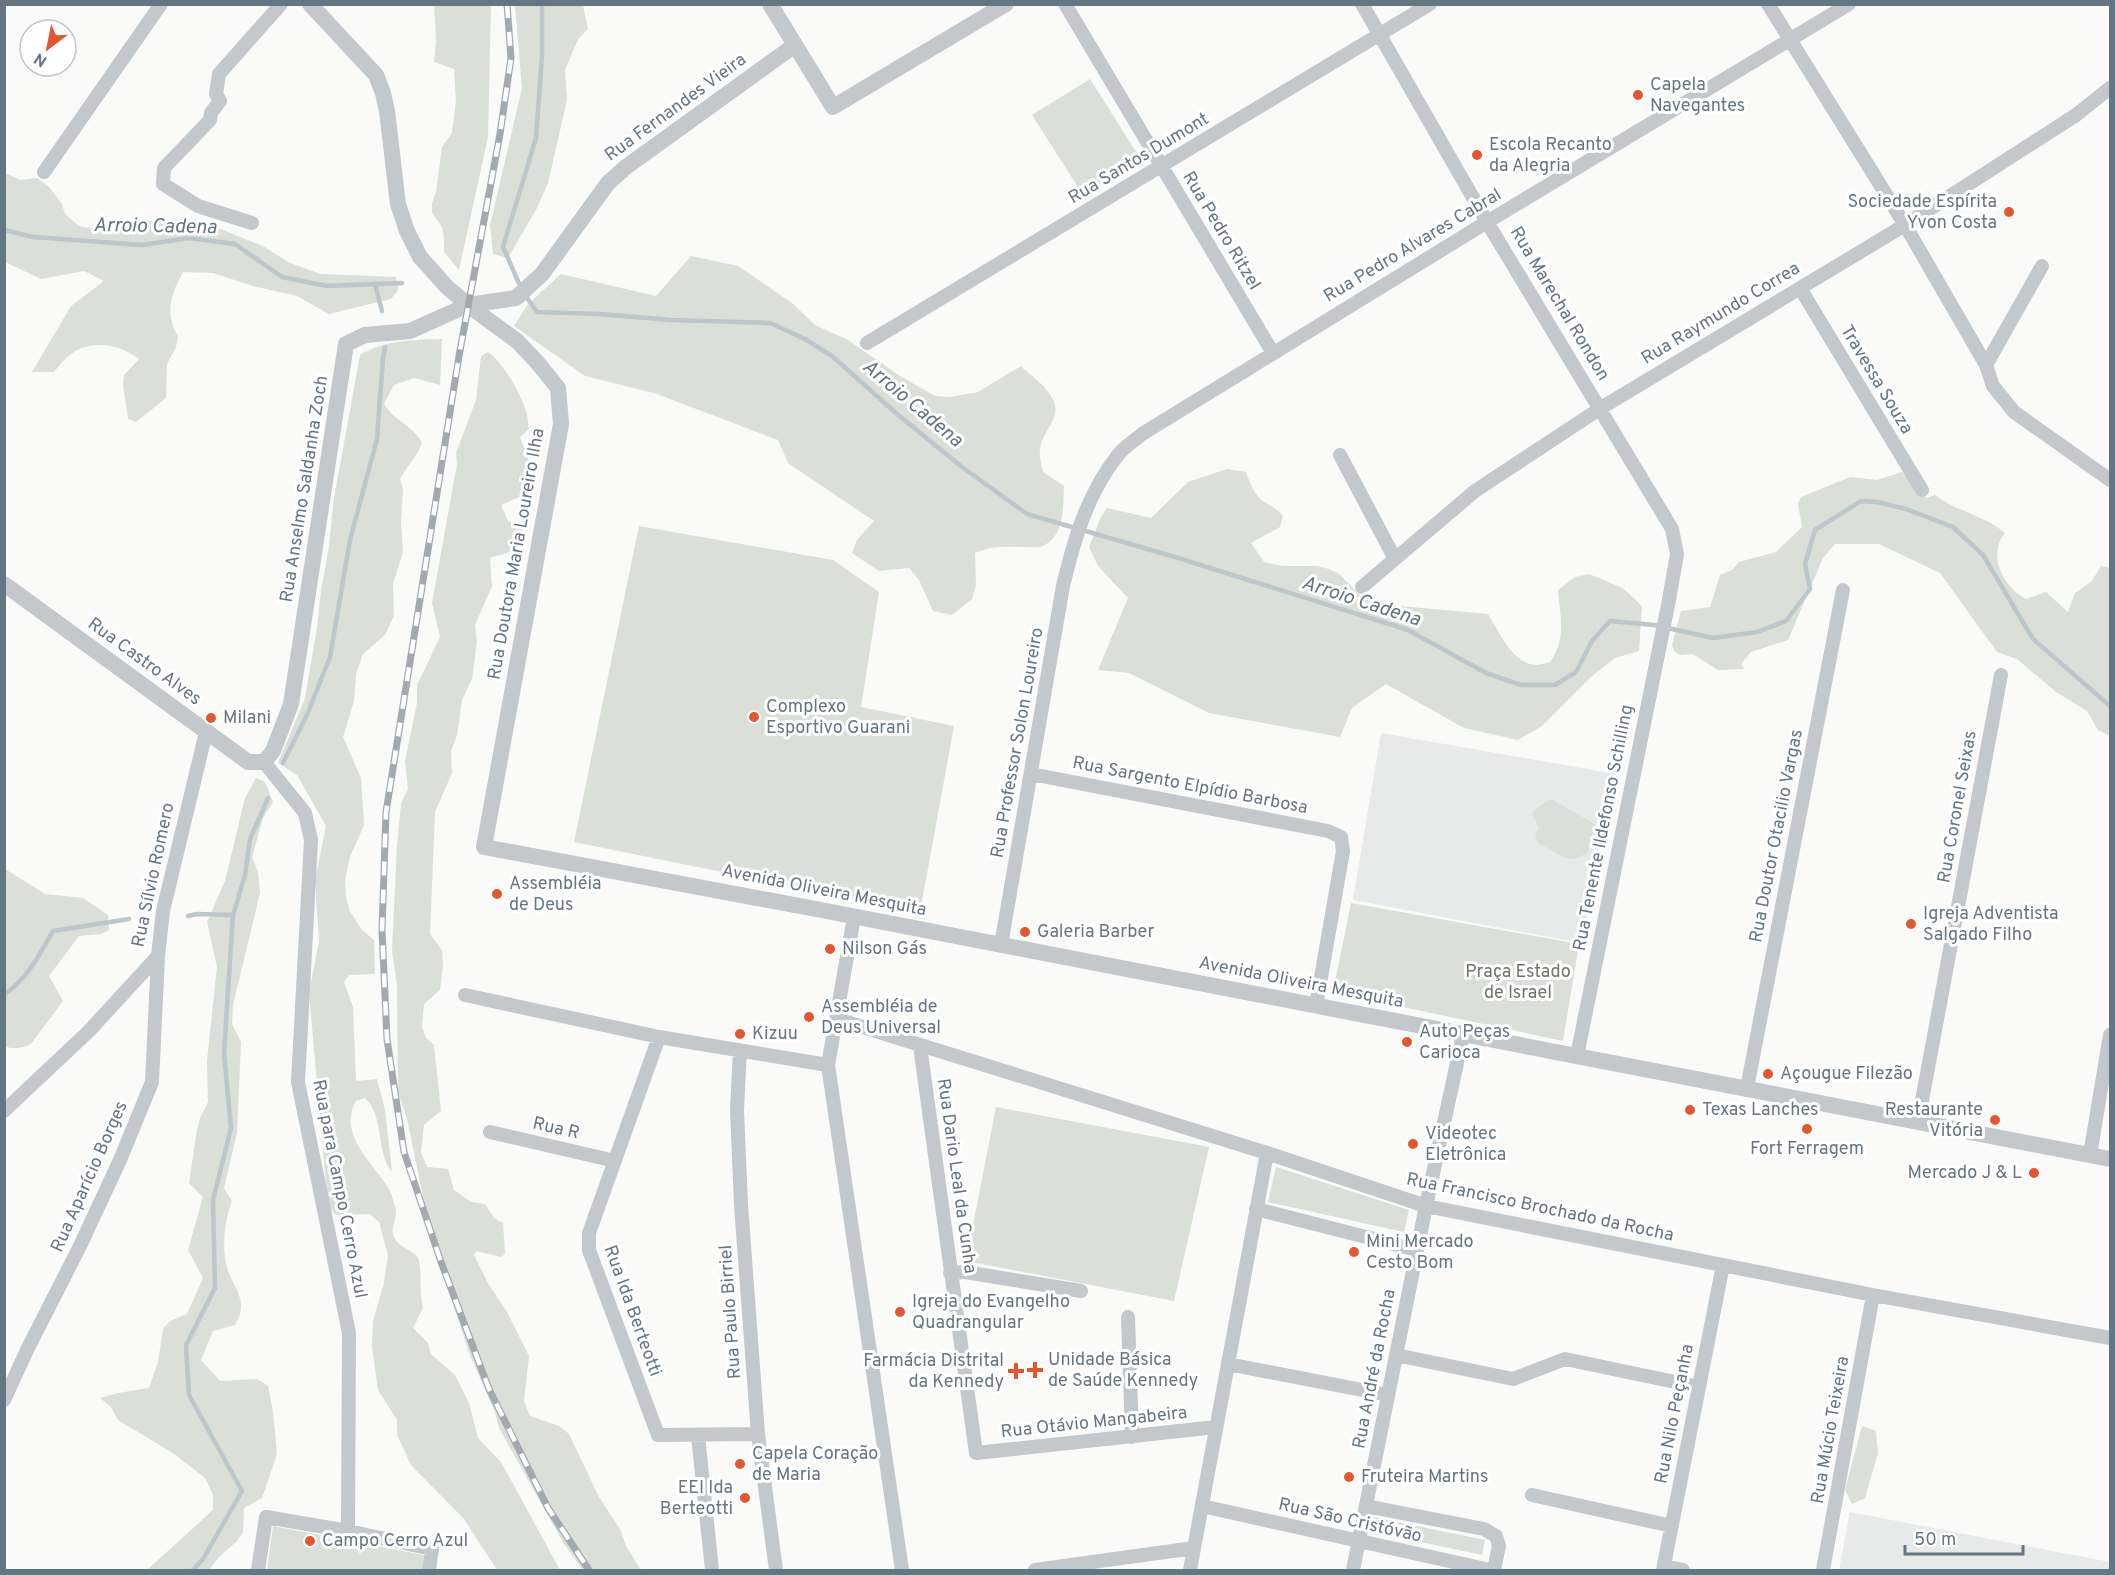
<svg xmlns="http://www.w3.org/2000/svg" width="2115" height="1575" font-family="Overpass,sans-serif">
<rect width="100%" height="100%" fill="#fafaf8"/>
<!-- built -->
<path fill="#e8e9e9" d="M1381,733L1616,774L1581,943L1353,900Z
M1850,1512L2110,1562V1570H1839Z"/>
<!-- green -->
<path fill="#dadfd7" d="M434,5H491L488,137L459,270L444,252V237L442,227L432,213V203L436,192L442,147L452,133L456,101L454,69L434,62L436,41Z
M515,5H583L588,29L578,39L565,70L567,100L548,183L537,208L508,258L493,254L490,225L522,88Z
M1090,79L1140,158L1083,195L1032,115Z
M5,173L20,180L37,178L50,188L62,204L65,214L79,226L102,230L154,220L195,219L263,246L288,262L320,274L396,277L398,290L391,299L329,314L297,296L253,286L213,273L183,272C171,294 164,314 178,336L176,347L167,364L166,398L136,422L128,419L123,384L124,375L139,359C119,343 87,338 66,358C62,362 58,367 54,372H32L71,306L104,281L84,271L41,279L5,262Z
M691,256L738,266L792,303L815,325L848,340L900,376L935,396L950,397L978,392L1021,366C1030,375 1045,385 1051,396C1063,415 1047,426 1041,444C1038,453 1041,463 1043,472L1064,486C1063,507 1065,539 1040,547C1036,548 1029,547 1026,547C1006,547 993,545 975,553L976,585L972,599L952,615L933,611L919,580L909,568L879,571L852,553L857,540L874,521L788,463L778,440L657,394L585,376L514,326L528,304L561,274L656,296Z
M442,339L440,385L414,378L394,385L384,404C394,421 414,426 422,443C417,457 407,466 400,479L403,489L401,522L403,552L393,584L394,616L385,635L363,654L356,674L354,701L343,737L361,778L364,825L350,857L345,880L346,898L350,911L361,929L374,940L375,974L349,975L344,982L353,1007L356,1081L377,1079L385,1110L392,1172C375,1151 385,1117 365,1098L356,1101C337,1134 373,1163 389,1189C392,1194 393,1201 395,1206C399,1217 389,1227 394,1237C399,1248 412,1249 418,1258C422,1266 419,1295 423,1308L413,1328L428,1343L431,1354L455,1375L469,1403L478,1438L501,1462L560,1570H497L464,1519L411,1465L397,1435V1420L378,1390L372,1346L373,1321L384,1283L388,1255L379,1222L370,1214L336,1215L328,1206L309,993L319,941L315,881L326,826L297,775L278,763L305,698L317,628L321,590L329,547L333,504L360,355C385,340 414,340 442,339Z
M488,352C502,361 521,394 526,411C528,417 528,423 529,429L520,437L535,479L526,494L501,505L508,521L524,527L517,550L490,558L492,586L475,625L477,642L472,679L462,700L457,735L451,751L452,773L435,812L430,934L442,950L443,966L440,990L424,1004L422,1027L426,1038L434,1045L441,1111L424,1125L421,1152L427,1167L448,1169L454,1190L471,1202L485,1204L494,1218L503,1223L505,1254L501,1257L476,1251L474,1255L489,1285L506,1310L529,1356L524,1401L530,1416L559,1426L569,1434L599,1497L620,1529L626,1546L641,1570H583L564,1544L499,1428L495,1412L469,1353L431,1235L407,1119L398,1092L397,985L392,951L397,846L401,804L408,789L405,761L417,703V685L440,637L432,603L457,464L456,453L476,400L481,356Z
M1227,469L1246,472C1250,483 1254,495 1264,502C1272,507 1277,508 1283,516L1280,527L1251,543L1264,562L1283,566H1317L1329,569L1339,574L1362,597L1388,605L1488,614C1499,631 1512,664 1536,665C1540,665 1546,663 1550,662C1567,638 1560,617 1558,590L1575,577L1589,574L1623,588L1642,606L1639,651L1615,658L1592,676L1542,726L1518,740L1464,728L1386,684L1352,708L1340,737L1209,713L1129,673L1098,670L1128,598L1098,566L1089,547L1101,517L1107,508L1151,518L1188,482Z
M1902,472L1926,498L1935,495C1957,512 1982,514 2005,533C1987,555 2003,587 2026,599L2046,592L2068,612L2075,593L2092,581L2101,566L2110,568V736L2098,730L2087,711L2056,692L2017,659L1997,652L1940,573L1879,544H1835L1823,558L1788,640L1751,652L1741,664L1744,669L1718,670L1693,654L1680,655L1674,651L1672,645L1681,611L1710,607L1720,575L1732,570L1739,562L1776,552L1802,527L1798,504L1801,497L1850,477L1877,480Z
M639,526L833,560L879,592L861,707L954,726L920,912L574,842Z
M256,778L265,782L273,802L263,818L252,857L258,872L260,893L233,1005L232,1024L241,1042L237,1133L224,1188L232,1201C225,1218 223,1240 225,1258C228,1285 252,1297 235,1325L213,1331L201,1360L220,1381L257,1379L268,1386L273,1412L277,1454L262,1498L244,1508L243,1532L237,1541L219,1557L209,1570H147L213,1510V1495L205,1478L173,1453L118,1420L111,1407L100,1398L118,1393L149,1388L158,1362L163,1329L170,1321L187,1314L203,1278L188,1250L203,1197L189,1183L197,1130L200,1118L208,1102L207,1061L217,967L207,922L225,881L245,798Z
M1551,799L1595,824L1588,853L1574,859L1566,858L1538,843L1535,835L1539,828L1532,814L1538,807Z
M5,869L45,894L83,898L108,915L109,930L101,934L79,936L49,976L63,1001L31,1044C23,1048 12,1050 5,1046Z
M1351,903L1579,944L1563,1041L1333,992Z
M996,1107L1209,1147L1174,1301L966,1261Z
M1276,1167L1409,1210L1404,1232L1268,1202Z
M1862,1426L1876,1431L1878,1453L1865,1498L1852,1504L1845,1490Z
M1373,1517L1485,1540L1482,1555L1370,1531Z
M273,1526L424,1555L422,1570H267Z"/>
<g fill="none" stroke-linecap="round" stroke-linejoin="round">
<!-- stream -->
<path stroke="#bbc7cb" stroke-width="4.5" d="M4,230L33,237L142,245L189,238L235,244L282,277L327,286L402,283
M375,284L382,311
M521,288L503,247L536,138L542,56V4
M525,295L537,312L599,314L671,320L770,323L805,339L832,356L897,414L962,467L1027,514L1175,557L1408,630L1486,673L1521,685H1555L1576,672L1592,641L1610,621L1654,625L1713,638L1757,632L1786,621L1810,589L1805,564L1815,530L1861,501L1877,502L1906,509L1953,527L1983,555L2033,639L2110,706
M283,763L307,715L330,657L350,540L377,439L383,358L385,347
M188,916L197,914L233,915
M4,995C27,979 40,954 53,931L129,919
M193,1570L203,1559L242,1491L189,1395L186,1345L215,1288L213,1200L231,1128L224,1053L233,915L245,875L250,839L268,798"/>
<!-- minor -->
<path stroke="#c3c8cc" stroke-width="14" d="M1065,4L1273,353
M1362,4L1487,222L1672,529L1677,554L1669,600L1577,1056
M1768,4L1905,225L1986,365L1993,386L2014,412L2110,480
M44,172L161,4
M252,223L198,206L163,184L164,168L210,120L211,113L220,101L216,94L219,74L281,4
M1800,288L1922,490
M867,343L1430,4
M1986,365L2042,266
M1340,455L1395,559
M1362,587L1475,491L1601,408L1905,225L2076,115L2110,88
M264,762L305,813L311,840L298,1082L349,1333L348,1531
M1031,774L1328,831L1341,837L1343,851L1316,1006
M854,917L828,1065L902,1570
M1001,945L1063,586C1074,540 1087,494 1118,455C1124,447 1134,441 1142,434L1487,222L1849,4
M465,995L659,1037L828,1065
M837,1019L1267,1153L1426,1206L1873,1295L2110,1338
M659,1037L589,1233V1250L658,1435L758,1434
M920,1046L976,1453L1216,1427
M740,1050L737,1110L741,1205L758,1434L776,1570
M1747,1088L1843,590
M4,1111L89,1031L158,956
M1918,1122L2001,675
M490,1132L615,1161
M2090,1155L2110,1035
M1256,1209L1417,1250
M950,1273L965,1272L1081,1291
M1128,1317L1132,1437
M1396,1355L1513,1379L1565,1359L1699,1387
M1228,1364L1388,1395
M4,1400L27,1350L80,1246L120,1160L152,1082L158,956L163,911L206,732
M698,1436L712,1570
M1532,1495L1672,1526
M1202,1506L1490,1570
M1366,1506L1484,1529L1496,1536L1499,1546L1494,1570
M1664,1566L1683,1570
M258,1570L266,1517L348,1531L432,1549L429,1570
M1035,1570L1194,1548
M1190,1570L1267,1153
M1353,1570L1426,1206L1463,1035
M1663,1570L1723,1265
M1823,1570L1873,1295"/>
<!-- tertiary -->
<path stroke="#c3c8cc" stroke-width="16" d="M310,4L376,75L383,93L387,111L398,204L407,231L420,257L447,287L468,305L517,341L537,362L558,388L561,424L484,847L816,909L2110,1159
M770,4L833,107L1006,4
M4,584L248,762H264L273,751L291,704L346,344L365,335L410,331L468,305L516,298L542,274L608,183L626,167L795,45"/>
<!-- rail casing -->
<g stroke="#a2aab0" stroke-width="7">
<path id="rail" d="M507,4L511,58L500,134L459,356L386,812L382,930L387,1039L404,1152L441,1262L489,1389L548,1508L589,1570"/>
</g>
<!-- rail -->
<use href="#rail" stroke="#fff" stroke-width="4.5" stroke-dasharray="14" stroke-linecap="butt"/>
</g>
<!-- markers -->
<g fill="#e4572e" stroke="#fff" stroke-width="2">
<circle cx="1638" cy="95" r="6"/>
<circle cx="1477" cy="155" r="6"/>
<circle cx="2009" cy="212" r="6"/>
<circle cx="754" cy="717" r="6"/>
<circle cx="211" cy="718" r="6"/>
<circle cx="497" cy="894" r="6"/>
<circle cx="1911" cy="924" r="6"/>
<circle cx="1025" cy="932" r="6"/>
<circle cx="830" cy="949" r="6"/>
<circle cx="809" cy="1017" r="6"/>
<circle cx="740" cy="1034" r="6"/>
<circle cx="1407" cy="1042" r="6"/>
<circle cx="1768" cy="1074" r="6"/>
<circle cx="1690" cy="1110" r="6"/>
<circle cx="1995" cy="1120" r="6"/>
<circle cx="1807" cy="1129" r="6"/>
<circle cx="1413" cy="1144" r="6"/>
<circle cx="2034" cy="1173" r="6"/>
<circle cx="1354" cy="1252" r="6"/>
<circle cx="900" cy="1312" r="6"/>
<path d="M1032 1361h6v6h6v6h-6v6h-6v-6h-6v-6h6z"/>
<path d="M1013 1362h6v6h6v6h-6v6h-6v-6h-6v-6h6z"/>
<circle cx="740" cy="1464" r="6"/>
<circle cx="1349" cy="1477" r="6"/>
<circle cx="745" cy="1498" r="6"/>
<circle cx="310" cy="1541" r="6"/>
</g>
<g text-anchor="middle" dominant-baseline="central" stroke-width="6" stroke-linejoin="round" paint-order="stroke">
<!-- poi labels -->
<g font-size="18" fill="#657683" stroke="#fff" text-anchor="start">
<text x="1650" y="85">Capela<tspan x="1650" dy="21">Navegantes</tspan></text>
<text x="1489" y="145">Escola Recanto<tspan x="1489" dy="21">da Alegria</tspan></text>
<text x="1997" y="202" text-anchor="end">Sociedade Espírita<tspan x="1997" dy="21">Yvon Costa</tspan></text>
<text x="766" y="707">Complexo<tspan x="766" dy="21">Esportivo Guarani</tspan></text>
<text x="223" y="718">Milani</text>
<text x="509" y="884">Assembléia<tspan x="509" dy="21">de Deus</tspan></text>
<text x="1923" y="914">Igreja Adventista<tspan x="1923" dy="21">Salgado Filho</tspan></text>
<text x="1037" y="932">Galeria Barber</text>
<text x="842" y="949">Nilson Gás</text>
<text x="821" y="1007">Assembléia de<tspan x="821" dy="21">Deus Universal</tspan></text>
<text x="1419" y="1032">Auto Peças<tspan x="1419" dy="21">Carioca</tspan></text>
<text x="752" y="1034">Kizuu</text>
<text x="1780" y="1074">Açougue Filezão</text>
<text x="1702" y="1110">Texas Lanches</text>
<text x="1983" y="1110" text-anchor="end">Restaurante<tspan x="1983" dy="21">Vitória</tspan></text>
<text x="1425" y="1134">Videotec<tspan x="1425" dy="21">Eletrônica</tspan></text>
<text x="1807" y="1149" text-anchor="middle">Fort Ferragem</text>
<text x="2022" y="1173" text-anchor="end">Mercado J &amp; L</text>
<text x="1366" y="1242">Mini Mercado<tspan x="1366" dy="21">Cesto Bom</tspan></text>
<text x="912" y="1302">Igreja do Evangelho<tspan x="912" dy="21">Quadrangular</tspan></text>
<text x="1048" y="1360">Unidade Básica<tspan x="1048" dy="21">de Saúde Kennedy</tspan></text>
<text x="1004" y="1361" text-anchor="end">Farmácia Distrital<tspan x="1004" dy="21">da Kennedy</tspan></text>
<text x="752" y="1454">Capela Coração<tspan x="752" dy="21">de Maria</tspan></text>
<text x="1361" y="1477">Fruteira Martins</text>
<text x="733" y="1488" text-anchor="end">EEI Ida<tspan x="733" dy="21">Berteotti</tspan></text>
<text x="322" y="1541">Campo Cerro Azul</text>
</g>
<!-- street labels -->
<g font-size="18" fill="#657683" stroke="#fff">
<text transform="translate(676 108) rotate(-36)">Rua Fernandes Vieira</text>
<text transform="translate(1139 159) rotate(-31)">Rua Santos Dumont</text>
<text transform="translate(1221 231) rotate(59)">Rua Pedro Ritzel</text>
<text transform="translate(1413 246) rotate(-31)">Rua Pedro Alvares Cabral</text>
<text transform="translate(1559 304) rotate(59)">Rua Marechal Rondon</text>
<text transform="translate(1721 314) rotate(-31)">Rua Raymundo Correa</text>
<text transform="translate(1876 380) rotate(59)">Travessa Souza</text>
<text transform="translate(305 489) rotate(-81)">Rua Anselmo Saldanha Zoch</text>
<text transform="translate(517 554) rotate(-80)">Rua Doutora Maria Loureiro Ilha</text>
<text transform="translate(144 662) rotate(36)">Rua Castro Alves</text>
<text transform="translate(1018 743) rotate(-80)">Rua Professor Solon Loureiro</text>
<text transform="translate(1190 786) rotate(11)">Rua Sargento Elpídio Barbosa</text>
<text transform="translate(1958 807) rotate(-80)">Rua Coronel Seixas</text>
<text transform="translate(1604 828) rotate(-79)">Rua Tenente Ildefonso Schilling</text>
<text transform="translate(1777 836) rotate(-79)">Rua Doutor Otacilio Vargas</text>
<text transform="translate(154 875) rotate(-78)">Rua Sílvio Romero</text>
<text transform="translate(824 891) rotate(11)">Avenida Oliveira Mesquita</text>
<text transform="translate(1301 983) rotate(11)">Avenida Oliveira Mesquita</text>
<text transform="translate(556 1129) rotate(13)">Rua R</text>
<text transform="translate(956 1176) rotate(82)">Rua Dario Leal da Cunha</text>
<text transform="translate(90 1177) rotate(-66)">Rua Aparício Borges</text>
<text transform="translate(339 1189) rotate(79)">Rua para Campo Cerro Azul</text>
<text transform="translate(1540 1208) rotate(12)">Rua Francisco Brochado da Rocha</text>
<text transform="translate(632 1311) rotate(70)">Rua Ida Berteotti</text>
<text transform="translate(731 1312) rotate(-94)">Rua Paulo Birriel</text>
<text transform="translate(1375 1369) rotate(-79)">Rua André da Rocha</text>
<text transform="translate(1675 1414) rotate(-79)">Rua Nilo Peçanha</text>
<text transform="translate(1094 1423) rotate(-6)">Rua Otávio Mangabeira</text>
<text transform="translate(1831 1430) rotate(-80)">Rua Múcio Teixeira</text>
<text transform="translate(1350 1521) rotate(13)">Rua São Cristóvão</text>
</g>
<!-- park labels -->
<g font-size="18" fill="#687a64" stroke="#fff">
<text x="1518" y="972">Praça Estado<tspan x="1518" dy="21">de Israel</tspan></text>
</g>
<!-- water labels -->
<g font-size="20" font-style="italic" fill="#60757c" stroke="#fff">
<text transform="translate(155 227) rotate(1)">Arroio Cadena</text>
<text transform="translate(912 404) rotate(40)">Arroio Cadena</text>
<text transform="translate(1361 602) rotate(18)">Arroio Cadena</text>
</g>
</g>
<!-- border -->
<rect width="2115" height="1575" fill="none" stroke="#657683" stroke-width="12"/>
<!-- north arrow -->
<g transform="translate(48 48) rotate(212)"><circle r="28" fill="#ffffff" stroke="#c1c8cd" stroke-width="1.5"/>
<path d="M0-4.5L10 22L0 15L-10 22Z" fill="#e4572e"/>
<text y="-9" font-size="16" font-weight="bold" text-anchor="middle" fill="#657683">N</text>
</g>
<!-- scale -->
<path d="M1905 1545v9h118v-9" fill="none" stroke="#657683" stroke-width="3"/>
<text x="1914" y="1545" font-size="18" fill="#657683" stroke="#ffffff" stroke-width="4.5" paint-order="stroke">50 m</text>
</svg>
